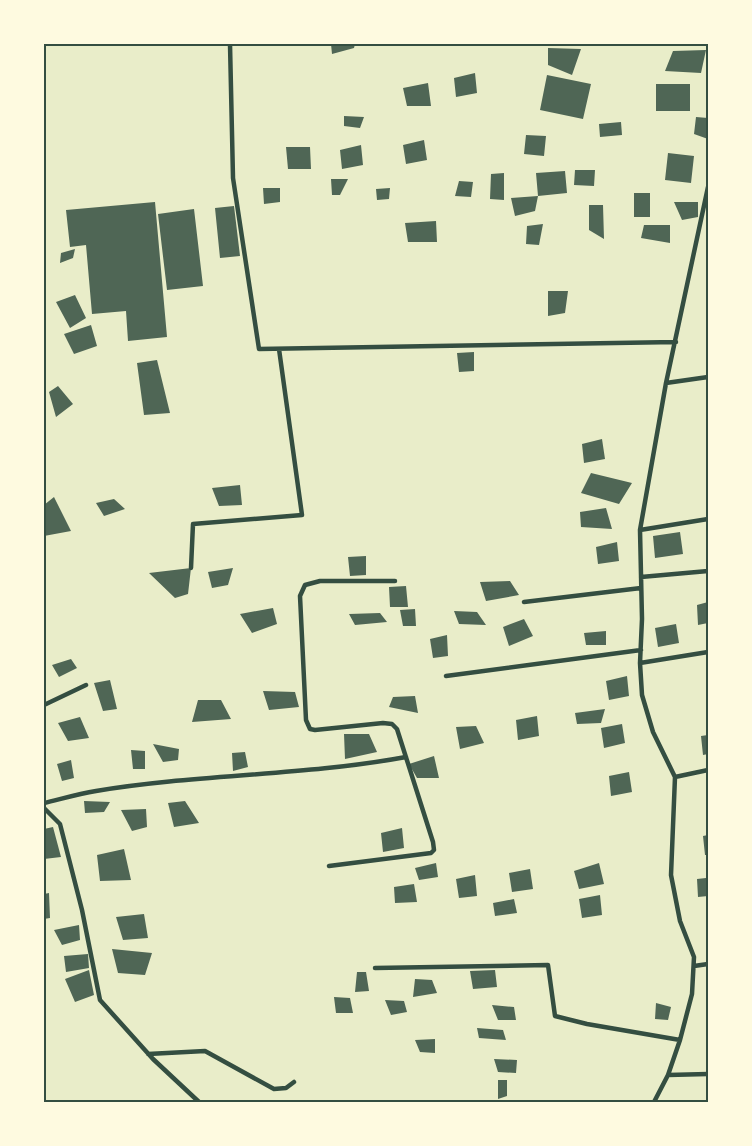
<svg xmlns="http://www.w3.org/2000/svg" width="752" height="1146" font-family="Figtree,sans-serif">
<rect width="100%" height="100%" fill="#e9edc9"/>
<!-- building -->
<path fill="#4f6655" d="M331,44H355L354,48L332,54Z
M548,48L581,49L572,75L548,65Z
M706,50L701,73L665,71L673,51Z
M475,73L477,93L456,97L454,78Z
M547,75L591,84L583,119L540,110Z
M428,83L431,106H407L403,88Z
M656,84H690V111H656Z
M344,116L364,117L360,128L344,126Z
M696,117L708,118V139L694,134Z
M621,122L622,135L600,137L599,124Z
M526,135L546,136L544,156L524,154Z
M424,140L427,160L406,164L403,145Z
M361,145L363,165L342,169L340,150Z
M286,147H310L311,169H288Z
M668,153L694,156L691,183L665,180Z
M575,170H595L594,186L574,185Z
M565,171L567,193L538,196L536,173Z
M504,173V200L490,199L491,174Z
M331,179H348L340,195H332Z
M459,181L473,182L471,197L455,196Z
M263,188H280V202L264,204Z
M390,188L389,199L377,200L376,189Z
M634,193H650V217H634Z
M538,196L535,211L515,216L511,198Z
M155,202L167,337L128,341L126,311L92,314L86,245L70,247L66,210Z
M674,202H698V217L682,220Z
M589,205H603L604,239L589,230Z
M234,206L240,256L220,258L215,208Z
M194,209L203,286L167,290L158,214Z
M436,221L437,242H408L405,223Z
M543,224L539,245L526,244L527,226Z
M644,225H670V243L641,238Z
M75,249L73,258L60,263L61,253Z
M548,291H568L565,313L548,316Z
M75,295L86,318L70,328L56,302Z
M91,325L97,346L74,354L64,334Z
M474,352V371L459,372L457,353Z
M157,360L170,413L144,415L137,363Z
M58,386L73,404L56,417L49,392Z
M602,439L605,459L584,463L582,444Z
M591,473L632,483L619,504L581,493Z
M240,485L242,505L219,506L212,488Z
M54,497L71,531L44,536V505Z
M114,499L125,509L104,516L96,503Z
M606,508L612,529L581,527L580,512Z
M680,532L683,554L655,558L653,536Z
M617,542L619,561L598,564L596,547Z
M366,556V575L350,576L348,557Z
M191,568L188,594L175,598L149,573Z
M233,568L228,585L212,588L208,572Z
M510,581L519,595L486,601L480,582Z
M406,586L408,607H390L389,587Z
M708,602V623L698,625L697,605Z
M273,608L277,624L252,633L240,614Z
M415,609L416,626H403L400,610Z
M454,611L477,612L486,625L459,624Z
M380,613L387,622L355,625L349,614Z
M524,619L533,636L509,646L503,627Z
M676,624L679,643L658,647L655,628Z
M606,631V645H586L584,633Z
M447,635L448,656L433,658L430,639Z
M71,659L77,668L59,677L52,665Z
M627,676L629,696L609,700L606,681Z
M110,680L117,709L103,711L94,683Z
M263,691L295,692L299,707L269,710Z
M415,696L418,713L389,707L393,697Z
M198,700H221L231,719L192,722Z
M605,709L601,723L577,724L575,713Z
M537,716L539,736L518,740L516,720Z
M80,717L89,738L68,741L58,723Z
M622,724L625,743L604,748L601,728Z
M476,726L484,743L460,749L456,727Z
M344,734H369L377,752L345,759Z
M708,735V754L703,755L701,736Z
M153,744L179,749L178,760L163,762Z
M131,750L145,751V769H133Z
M245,752L248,767L233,771L232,753Z
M434,756L439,778H417L409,764Z
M71,760L74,778L62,781L57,764Z
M629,772L632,792L611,796L609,776Z
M84,801L110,802L104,812L85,813Z
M185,801L199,823L174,827L168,803Z
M146,809L147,827L132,831L121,810Z
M53,827L61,857L44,859V829Z
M402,828L404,848L383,852L381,833Z
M708,835V855H705L703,836Z
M124,849L131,880L100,881L97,855Z
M436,863L438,877L419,880L415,868Z
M599,863L604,884L579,889L574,871Z
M530,869L533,889L512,892L509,873Z
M475,875L477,896L459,898L456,879Z
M706,878H708V896L698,897L697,879Z
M414,884L417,902L395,903L394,887Z
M49,893L50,918L44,919V894Z
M600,895L602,915L582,918L579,899Z
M514,899L517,913L495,916L493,903Z
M144,914L148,938L123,940L116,917Z
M79,925L80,940L62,945L54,930Z
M112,949L152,953L145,975L118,973Z
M88,954L89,968L66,972L64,956Z
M89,970L94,995L75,1002L65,979Z
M495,970L497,987L473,989L470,971Z
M357,972H366L369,991L355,992Z
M415,979L432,980L437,993L413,997Z
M334,997L350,998L353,1013H336Z
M385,1000L404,1001L407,1012L391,1015Z
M656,1003L671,1007L668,1020L655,1019Z
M492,1005L514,1007L516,1020H498Z
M477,1028L503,1030L506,1040L479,1038Z
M435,1039V1053L420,1052L415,1040Z
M494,1059L517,1060L516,1073L498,1072Z
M498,1080H507V1096L498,1099Z"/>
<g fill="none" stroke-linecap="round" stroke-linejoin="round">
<!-- minor -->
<path stroke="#344e41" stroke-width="4.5" d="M230,44L233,178L259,349L676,342
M666,383L708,377
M640,530L708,519
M191,568L193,524L302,515L279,349
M641,577L708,571
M524,602L641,588
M640,663L708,652
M446,676L641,650
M44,705L86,685
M675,777L708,770
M44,803C61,799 78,794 96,791C198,774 303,776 406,757
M44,808L60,824L82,910L100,1000L153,1059L199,1102
M329,866L431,853L434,850L433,842L397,729L392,724L383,723L315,730L310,729L306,720L300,596L305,585L320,581H395
M694,966L708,964
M375,968L548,965L555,1016L587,1024L680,1040
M148,1054L205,1051L274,1089L286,1088L294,1082
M668,1075L708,1074
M654,1102L668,1075L680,1040L692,994L694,957L680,921L671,875L675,777L653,732L642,695L640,663L642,619L640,530L666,383L708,187"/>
</g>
<!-- border -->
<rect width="752" height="1146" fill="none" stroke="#fefae0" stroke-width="90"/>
<rect x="45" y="45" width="662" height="1056" fill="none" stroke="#344e41" stroke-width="2"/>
</svg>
